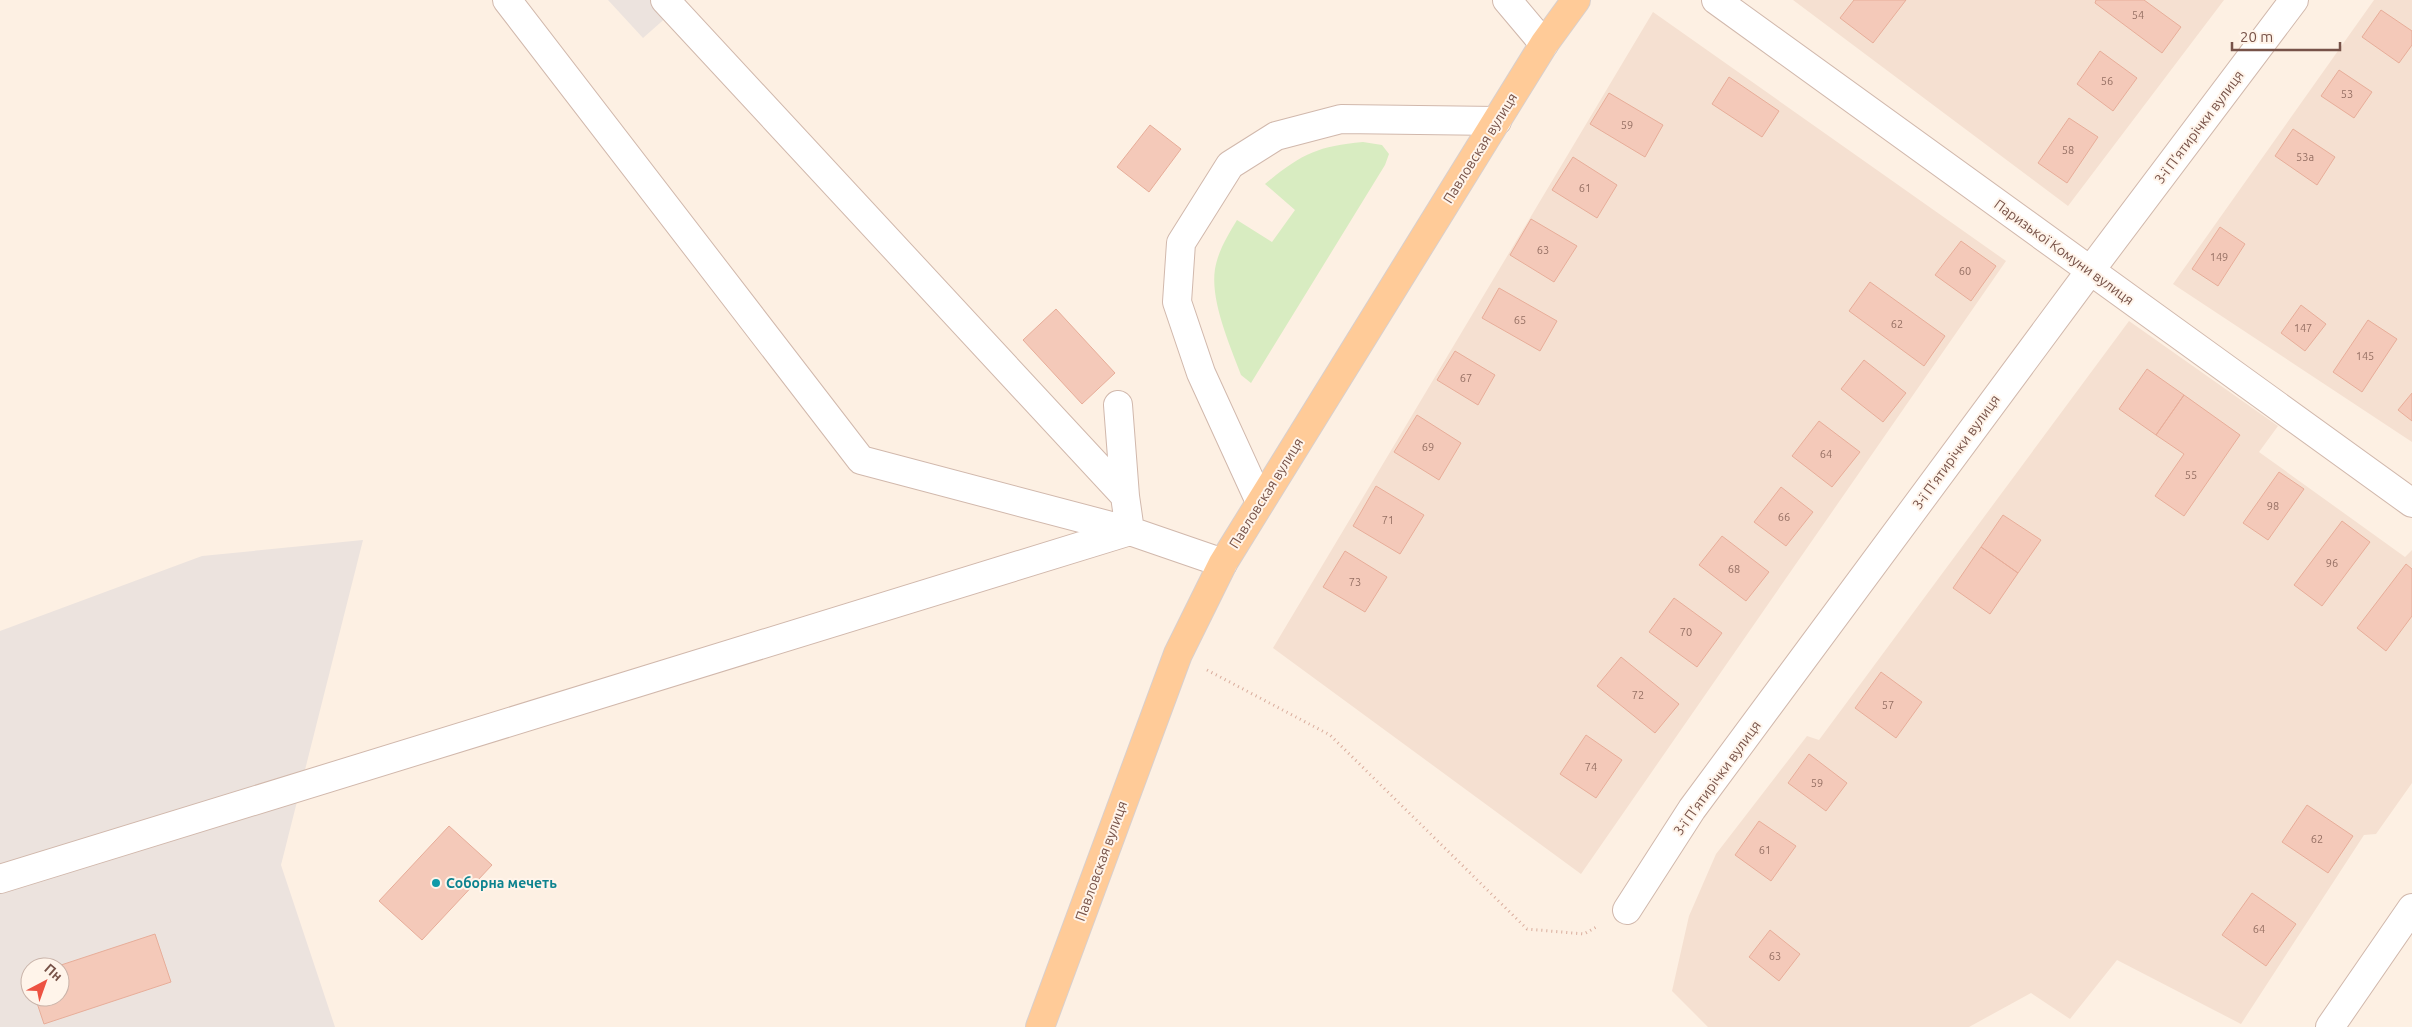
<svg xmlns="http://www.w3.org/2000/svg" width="2412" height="1027" font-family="Ubuntu,sans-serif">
<rect width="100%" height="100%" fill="#fdf0e3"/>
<!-- residential -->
<path fill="#f5e0d1" d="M1793,0H2224L2068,206Z
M2374,0H2412V442L2173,284Z
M1653,12L2006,261L1581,874L1273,648Z
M2129,321L2278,426L2259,452L2405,557L2412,550V783L2376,834L2364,835L2241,1024L2117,960L2070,1019L2031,993L1969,1027H1708L1672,991L1689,916L1716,854L1807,736L1819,740Z"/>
<!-- industrial -->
<path fill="#ece3de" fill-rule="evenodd" d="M608,0H686L643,38Z
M363,540L281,865L335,1027H0V631L202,556ZM30,967H60V997H30Z"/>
<!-- green -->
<path fill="#d8ecc1" d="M1363,142L1382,145L1389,154L1385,165L1251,383L1241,375C1230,345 1210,301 1215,269C1218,251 1228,235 1237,220L1272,242L1295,210L1265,184C1300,155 1317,146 1363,142Z"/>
<!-- building -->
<path fill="#f4c9b9" stroke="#e7ad99" d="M1854,0H1906L1873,43L1840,18Z
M2096,0H2144L2181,27L2162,53L2095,3Z
M2381,10L2412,31V45L2399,63L2362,37Z
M2100,51L2137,78L2113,111L2077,84Z
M2339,70L2372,92L2354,118L2321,96Z
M1729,77L1779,111L1762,137L1712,104Z
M1609,93L1663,125L1645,157L1590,124Z
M2069,118L2098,137L2067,183L2038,163Z
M1150,125L1181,149L1149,192L1117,167Z
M2293,129L2335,157L2317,185L2275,156Z
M1573,157L1617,185L1597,218L1552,190Z
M1531,219L1577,246L1554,282L1510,255Z
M2220,227L2245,244L2218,286L2192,269Z
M1961,241L1996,266L1971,301L1935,275Z
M1870,282L1945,336L1924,366L1849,311Z
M1499,288L1557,321L1540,351L1482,318Z
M2301,305L2326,324L2305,351L2281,333Z
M1056,309L1115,373L1082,404L1023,340Z
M2368,320L2397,339L2362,392L2333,372Z
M1455,351L1495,375L1478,405L1437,380Z
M1864,360L1906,393L1883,422L1841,389Z
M2147,369L2184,395L2156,435L2119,409Z
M2412,393V421L2398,410Z
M2184,395L2240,435L2184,516L2155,496L2184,454L2156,435Z
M1417,415L1461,443L1439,480L1394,452Z
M1819,421L1860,452L1832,487L1792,456Z
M2279,472L2304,489L2268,540L2243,523Z
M1376,486L1424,515L1400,554L1353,526Z
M1781,487L1813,512L1786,546L1754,522Z
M2003,515L2041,540L2018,573L1981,547Z
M2342,521L2370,542L2322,606L2294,585Z
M1722,536L1769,572L1746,601L1699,565Z
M1981,547L2018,573L1990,614L1953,588Z
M1345,551L1387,577L1365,612L1323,587Z
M2406,564L2412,569V616L2386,651L2357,628Z
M1674,598L1722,633L1697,667L1649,632Z
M1621,657L1679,704L1655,733L1597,686Z
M1881,672L1922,702L1896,738L1855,708Z
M1586,735L1622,760L1596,798L1560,774Z
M1809,754L1847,783L1826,811L1788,783Z
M2307,805L2353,836L2328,873L2282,842Z
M1759,821L1796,846L1771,881L1735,855Z
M449,826L492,865L422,940L379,901Z
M2252,893L2296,924L2266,966L2222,935Z
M1770,930L1800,954L1779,981L1749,957Z
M155,934L171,982L44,1024L35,997H60V967H55Z"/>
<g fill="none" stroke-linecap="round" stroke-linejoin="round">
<!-- minor casing -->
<g stroke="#d1b8ac" stroke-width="30">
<path id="minor" d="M507,0L861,460L1130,531L1223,563
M1507,0L1544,44
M1716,0L2412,503
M1118,405L1125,496
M1260,502L1201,373L1177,302L1181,243L1230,165L1276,136L1341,119L1497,121
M0,879L1130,531L1125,496L665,0
M1627,910L1692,809L2090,271L2294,0
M2330,1027L2412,908"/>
</g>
<!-- major casing -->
<g stroke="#d9cfcc" stroke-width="30">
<path id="major" d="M1040,1027L1178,654L1223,563L1544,44L1576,0"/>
</g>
<!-- path -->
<path stroke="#d9ac9c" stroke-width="3" stroke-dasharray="1 4" stroke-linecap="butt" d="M1207,670L1330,735L1527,929L1584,934L1598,926"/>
<!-- minor -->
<use href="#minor" stroke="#fff" stroke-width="28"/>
<!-- major -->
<use href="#major" stroke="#ffcb98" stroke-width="28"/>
</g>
<!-- markers -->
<circle fill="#0f9aa8" stroke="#fff4ea" stroke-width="2" cx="436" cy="883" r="5"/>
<g text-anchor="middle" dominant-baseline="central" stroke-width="4" stroke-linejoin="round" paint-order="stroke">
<!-- number labels -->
<g font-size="11" fill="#967064">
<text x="2138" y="15">54</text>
<text x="2107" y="81">56</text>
<text x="2347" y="94">53</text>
<text x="1627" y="125">59</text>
<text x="2068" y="150">58</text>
<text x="2305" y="157">53а</text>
<text x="1585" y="188">61</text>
<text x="1543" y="250">63</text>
<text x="2219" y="257">149</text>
<text x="1965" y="271">60</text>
<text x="1520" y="320">65</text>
<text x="1897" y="324">62</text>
<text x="2303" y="328">147</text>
<text x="2365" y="356">145</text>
<text x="1466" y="378">67</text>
<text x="1428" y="447">69</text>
<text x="1826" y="454">64</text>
<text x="2191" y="475">55</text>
<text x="2273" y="506">98</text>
<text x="1784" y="517">66</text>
<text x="1388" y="520">71</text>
<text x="2332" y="563">96</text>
<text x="1734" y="569">68</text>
<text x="1355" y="582">73</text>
<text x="1686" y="632">70</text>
<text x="1638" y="695">72</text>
<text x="1888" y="705">57</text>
<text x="1591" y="767">74</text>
<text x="1817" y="783">59</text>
<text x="2317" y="839">62</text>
<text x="1765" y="850">61</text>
<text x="2259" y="929">64</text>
<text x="1775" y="956">63</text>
</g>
<!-- street labels -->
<g font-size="14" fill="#775248" stroke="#fff4ea">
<text transform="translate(2199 127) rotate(-53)">3-ї П’ятирічки вулиця</text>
<text transform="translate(1480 148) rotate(-58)">Павловская вулиця</text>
<text transform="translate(2064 252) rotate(36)">Паризької Комуни вулиця</text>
<text transform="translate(1956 452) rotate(-54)">3-ї П’ятирічки вулиця</text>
<text transform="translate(1266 493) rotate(-58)">Павловская вулиця</text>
<text transform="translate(1717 778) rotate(-54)">3-ї П’ятирічки вулиця</text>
<text transform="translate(1101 861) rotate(-70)">Павловская вулиця</text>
</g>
<!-- culture labels -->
<g font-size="14" font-weight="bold" fill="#0d838f" stroke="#fff4ea" text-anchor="start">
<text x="446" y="883">Соборна мечеть</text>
</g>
</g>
<!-- north arrow -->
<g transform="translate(45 982) rotate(41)"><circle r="24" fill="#fff4ea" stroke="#c9b3a9"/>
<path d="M0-4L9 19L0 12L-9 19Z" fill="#ed5242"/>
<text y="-8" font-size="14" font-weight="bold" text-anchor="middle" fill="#775248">Пн</text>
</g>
<!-- scale -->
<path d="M2232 42v8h108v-8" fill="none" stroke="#775248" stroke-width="2.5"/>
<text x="2240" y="42" font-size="15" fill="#775248" stroke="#fff4ea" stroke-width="4" paint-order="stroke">20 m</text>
</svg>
